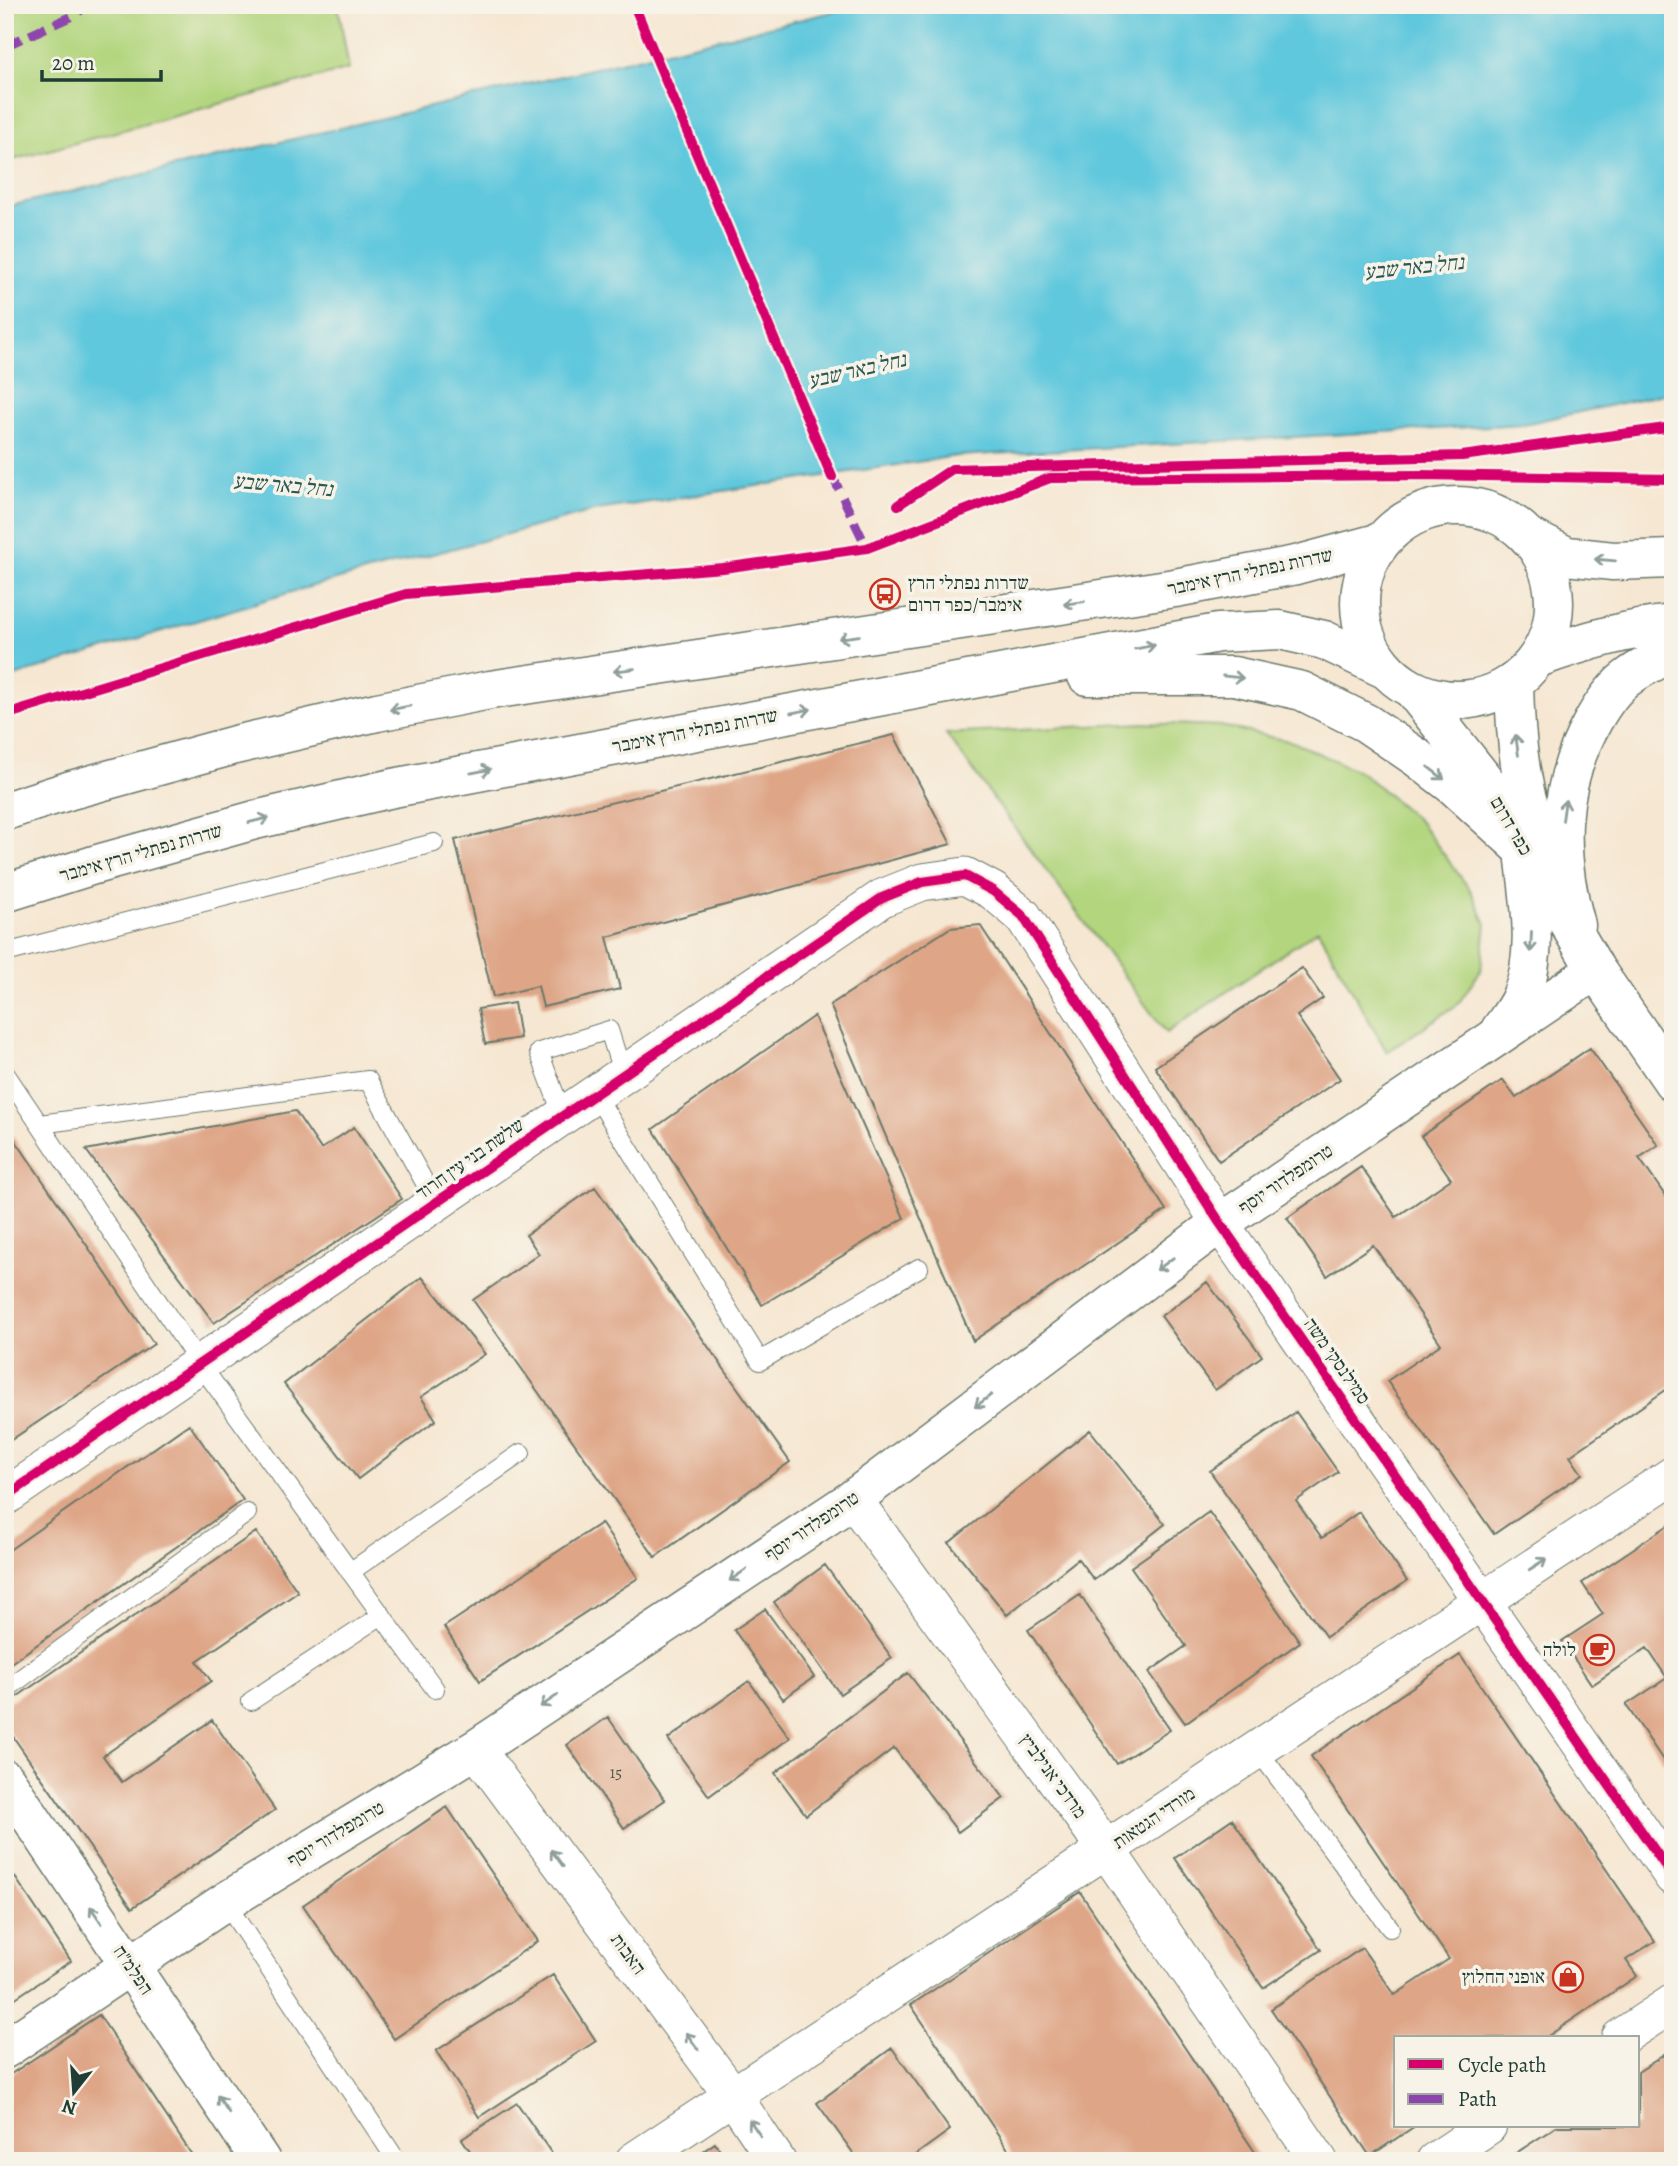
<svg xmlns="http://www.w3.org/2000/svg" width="1678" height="2166" font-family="Alegreya,'Frank Ruhl Libre',serif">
<rect width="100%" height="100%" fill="#f7f3e8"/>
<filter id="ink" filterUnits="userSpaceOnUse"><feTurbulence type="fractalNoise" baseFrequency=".0143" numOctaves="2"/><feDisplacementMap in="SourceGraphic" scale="14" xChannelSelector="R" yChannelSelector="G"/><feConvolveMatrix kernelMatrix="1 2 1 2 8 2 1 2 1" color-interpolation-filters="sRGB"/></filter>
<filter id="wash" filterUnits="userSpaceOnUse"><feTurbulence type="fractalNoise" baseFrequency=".00686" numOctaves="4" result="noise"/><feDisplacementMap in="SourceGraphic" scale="28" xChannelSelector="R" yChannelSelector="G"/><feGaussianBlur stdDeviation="1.57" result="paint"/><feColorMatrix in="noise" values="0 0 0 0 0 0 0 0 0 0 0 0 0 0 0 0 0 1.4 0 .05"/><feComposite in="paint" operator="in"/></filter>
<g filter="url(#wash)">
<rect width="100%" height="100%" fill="#f6e7d2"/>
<!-- green -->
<path fill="#b2d57e" stroke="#688959" stroke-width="2" d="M5,5H338L349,69L5,162Z
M1142,723L1221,726L1293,742L1361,772L1419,821L1471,891L1486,924L1481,970L1458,1004L1387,1052L1318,930L1166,1033L946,734Z"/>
<!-- water -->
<path fill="#60c8dd" stroke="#408288" stroke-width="2" d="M862,5H1673V392L1524,424L957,456L597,510L298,590L5,679V207Z"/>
<g id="blocks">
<!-- building -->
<path fill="#dea586" d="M894,735L951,844L607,937L620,989L543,1007L538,986L493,997L455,840Z
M980,925L1166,1210L973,1341L830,1005L950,928Z
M1302,968L1323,998L1297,1016L1340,1079L1219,1161L1155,1067Z
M514,1003L520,1038L485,1044L478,1009Z
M814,1016L904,1218L762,1305L653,1129Z
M1590,1048L1658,1145L1639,1158L1673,1207V1385L1570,1456L1582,1474L1494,1534L1387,1381L1441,1344L1373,1245L1327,1276L1287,1218L1361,1167L1396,1217L1451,1179L1421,1136L1503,1080L1516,1098Z
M295,1111L321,1149L354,1127L402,1199L214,1323L86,1150Z
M5,1125L154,1344L5,1444Z
M595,1187L790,1462L655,1557L473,1300L539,1254L526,1235Z
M422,1277L485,1354L421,1397L436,1420L358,1479L284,1384Z
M1207,1282L1262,1356L1215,1390L1161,1316Z
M1296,1412L1338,1472L1296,1501L1322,1538L1359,1512L1407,1581L1326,1637L1210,1471Z
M189,1424L243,1500L5,1667V1553Z
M1090,1430L1165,1524L1094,1580L1078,1559L1007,1615L949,1543Z
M1209,1512L1300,1642L1185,1723L1149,1672L1186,1646L1131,1567Z
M1673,1522V1775L1626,1705L1667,1678L1647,1648L1592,1685L1562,1641L1603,1614L1582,1583Z
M601,1523L638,1578L480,1681L444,1627Z
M256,1532L298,1592L197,1661L211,1681L103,1756L122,1782L212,1720L275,1810L132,1908L5,1725V1705Z
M825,1565L892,1658L840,1694L774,1602Z
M1080,1595L1170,1730L1117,1764L1028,1630Z
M765,1609L814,1677L783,1699L734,1630Z
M1460,1655L1655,1941L1626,1960L1637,1976L1545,2038H1396V2126H1415L1370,2156L1271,2009L1362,1948L1395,1995L1449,1959L1311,1756Z
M908,1673L1004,1798L958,1832L894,1748L806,1815L775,1773Z
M749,1681L790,1738L709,1796L668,1739Z
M608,1717L665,1800L624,1828L567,1745Z
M447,1807L538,1941L394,2039L303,1905Z
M1232,1819L1321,1950L1263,1988L1175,1858Z
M5,1862L71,1961L5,2005Z
M1080,1892L1261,2161H1016L911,2005Z
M553,1975L596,2041L479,2117L436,2051Z
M99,2015L196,2161H5V2078Z
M892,2048L950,2130L907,2161H859L817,2103Z
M1673,2049V2161H1504L1557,2126H1638V2072Z
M517,2103L552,2154L542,2161H477L462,2139Z
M715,2143L727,2161H689Z"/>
</g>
</g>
<g filter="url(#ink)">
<use href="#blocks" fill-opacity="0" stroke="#6a786b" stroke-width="2"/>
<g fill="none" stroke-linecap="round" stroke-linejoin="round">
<!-- service casing -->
<g stroke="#6a786b" stroke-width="20">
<path id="service" d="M5,953L434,843
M5,1073L200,1364L435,1689
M595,1094L760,1361L919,1268
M563,1116L539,1052L609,1030L623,1075
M40,1124L368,1080L436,1203
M350,1572L521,1453
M5,1690L247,1513
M251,1701L382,1615
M1257,1749L1390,1928
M225,1902L397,2161"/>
</g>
<!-- minor casing -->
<g stroke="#6a786b" stroke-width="39">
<path id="minor" d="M5,1497L882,898L922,882L965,876L993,891L1023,916L1220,1223L1673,1877
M853,1499L1106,1849L1319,2161
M476,1749L733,2096L777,2161
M1620,2038L1673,2003
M634,2161L1673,1475
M1435,2161L1488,2126"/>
</g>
<!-- tertiary casing -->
<g stroke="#6a786b" stroke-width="41">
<path id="tertiary" d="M1514,682C1515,741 1521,799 1545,853
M1413,690L1485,781L1596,970L1673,1082
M1500,1030C1507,1020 1516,1009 1521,997C1539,954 1530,905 1525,860
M5,1779L261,2161
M5,2049L225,1902L476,1749L853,1499L1220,1223L1596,970"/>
</g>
<!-- secondary casing -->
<g stroke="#6a786b" stroke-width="41">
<path id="secondary" d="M1360 603a97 97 0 1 1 194 0a97 97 0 1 1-194 0Z
M1529,537L1567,556L1613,561L1673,559
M1538,658C1581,642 1627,629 1673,624
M1087,676H1234L1302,691L1366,723L1416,757L1455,787L1524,850
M5,811L71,790L235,745L377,712L490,690L1175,588L1296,565L1381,542
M5,893L94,865L255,820L393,788L1218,633L1280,630L1324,640L1387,670
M1576,925C1556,854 1556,787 1593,721C1602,705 1615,686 1630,676C1643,666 1659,660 1673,652"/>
</g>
<!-- service -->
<use href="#service" stroke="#fff" stroke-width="18"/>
<!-- minor -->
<use href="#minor" stroke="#fff" stroke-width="37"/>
<!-- tertiary -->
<use href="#tertiary" stroke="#fff" stroke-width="38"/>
<!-- secondary -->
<use href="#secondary" stroke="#fff" stroke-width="38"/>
<!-- quiet -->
<path stroke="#8e44ad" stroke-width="9" stroke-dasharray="18 9" stroke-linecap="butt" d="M5,46L77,14L86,5
M831,473L867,548"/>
<!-- cycleway casing -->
<g stroke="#f7f3e8" stroke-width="15">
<path id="cycleway" d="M634,5L832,477
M898,505L952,469L1462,456L1673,427
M5,715L406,594L723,568L867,548L1050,478L1419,475L1673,479
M5,1497L882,898L922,882L965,876L993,891L1023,916L1220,1223L1673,1877"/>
</g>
<!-- cycleway -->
<use href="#cycleway" stroke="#d6006c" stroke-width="10"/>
</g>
<!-- one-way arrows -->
<defs><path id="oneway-shaft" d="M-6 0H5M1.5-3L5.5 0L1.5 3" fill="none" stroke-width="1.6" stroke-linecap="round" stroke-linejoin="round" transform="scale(1.75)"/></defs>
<g stroke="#8f9e9a">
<use href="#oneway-shaft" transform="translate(1605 560) rotate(-175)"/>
<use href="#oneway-shaft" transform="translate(1074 603) rotate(172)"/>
<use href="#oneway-shaft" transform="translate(849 637) rotate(172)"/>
<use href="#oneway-shaft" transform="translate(1145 647) rotate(-11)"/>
<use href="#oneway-shaft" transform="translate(624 670) rotate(172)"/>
<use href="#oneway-shaft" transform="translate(1233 677) rotate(6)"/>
<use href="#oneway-shaft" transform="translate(400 708) rotate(169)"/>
<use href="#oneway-shaft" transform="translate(801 711) rotate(-11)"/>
<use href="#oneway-shaft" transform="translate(1517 745) rotate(-98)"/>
<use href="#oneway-shaft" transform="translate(481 771) rotate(-11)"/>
<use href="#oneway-shaft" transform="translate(1436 773) rotate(37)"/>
<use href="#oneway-shaft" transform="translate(1564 810) rotate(-82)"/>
<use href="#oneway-shaft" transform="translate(259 820) rotate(-14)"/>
<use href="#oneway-shaft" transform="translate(1531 942) rotate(93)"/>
<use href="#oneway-shaft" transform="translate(1165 1264) rotate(143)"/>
<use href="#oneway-shaft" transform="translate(983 1401) rotate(143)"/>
<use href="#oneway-shaft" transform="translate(1538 1564) rotate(-33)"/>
<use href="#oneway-shaft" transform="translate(738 1575) rotate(146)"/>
<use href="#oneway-shaft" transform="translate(549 1701) rotate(146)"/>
<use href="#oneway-shaft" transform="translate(557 1858) rotate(-126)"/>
<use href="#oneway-shaft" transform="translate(96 1915) rotate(-124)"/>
<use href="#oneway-shaft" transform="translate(692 2041) rotate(-126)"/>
<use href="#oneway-shaft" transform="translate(223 2104) rotate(-124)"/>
<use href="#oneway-shaft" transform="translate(755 2128) rotate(-124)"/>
</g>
</g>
<!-- icons -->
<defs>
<g id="bus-ring" transform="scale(1.575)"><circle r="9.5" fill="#f7f3e8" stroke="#c8321e" stroke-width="1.5"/><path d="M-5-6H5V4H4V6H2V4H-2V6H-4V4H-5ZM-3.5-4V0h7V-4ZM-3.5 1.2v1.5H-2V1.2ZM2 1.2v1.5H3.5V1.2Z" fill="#c8321e"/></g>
<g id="cafe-ring" transform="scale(1.575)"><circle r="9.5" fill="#f7f3e8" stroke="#c8321e" stroke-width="1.5"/><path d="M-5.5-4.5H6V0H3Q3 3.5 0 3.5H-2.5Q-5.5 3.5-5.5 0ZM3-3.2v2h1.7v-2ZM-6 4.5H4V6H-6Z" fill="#c8321e"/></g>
<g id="shop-ring" transform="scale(1.575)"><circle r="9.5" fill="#f7f3e8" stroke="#c8321e" stroke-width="1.5"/><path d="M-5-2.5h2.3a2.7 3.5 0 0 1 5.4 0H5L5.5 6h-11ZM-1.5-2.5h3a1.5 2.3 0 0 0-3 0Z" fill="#c8321e"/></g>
</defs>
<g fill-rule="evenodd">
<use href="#bus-ring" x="885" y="594"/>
<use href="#cafe-ring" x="1599" y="1650"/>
<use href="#shop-ring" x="1568" y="1977"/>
</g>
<g text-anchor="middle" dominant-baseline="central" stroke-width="7" stroke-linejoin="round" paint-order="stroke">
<!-- number labels -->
<g font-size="16" fill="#4f5748">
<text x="616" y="1773">15</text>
</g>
<!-- street labels -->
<g font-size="19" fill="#1f3d34" stroke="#f7f3e8">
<text transform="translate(1250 572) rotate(-12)">שדרות נפתלי הרץ אימבר</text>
<text transform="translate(695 731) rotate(-11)">שדרות נפתלי הרץ אימבר</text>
<text transform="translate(1511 826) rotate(60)">כפר דרום</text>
<text transform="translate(141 853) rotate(-16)">שדרות נפתלי הרץ אימבר</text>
<text transform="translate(470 1159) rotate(-35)">שלשת בני עין חרוד</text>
<text transform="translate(1286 1179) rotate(-34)">טרומפלדור יוסף</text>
<text transform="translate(1337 1361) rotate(55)">סמילנסקי משה</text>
<text transform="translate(812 1526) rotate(-34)">טרומפלדור יוסף</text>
<text transform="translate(1053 1776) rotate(54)">מרדכי אנילביץ</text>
<text transform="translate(1154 1818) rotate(-34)">מורדי הגטאות</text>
<text transform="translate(336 1834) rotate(-31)">טרומפלדור יוסף</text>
<text transform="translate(628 1954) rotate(54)">האבות</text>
<text transform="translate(133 1970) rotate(56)">הפלמ"ח</text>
</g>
<!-- poi labels -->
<g font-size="19" fill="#1f3d34" stroke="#f7f3e8" text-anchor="end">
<text x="908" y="583" text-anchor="start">שדרות נפתלי הרץ<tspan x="908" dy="22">אימבר/כפר דרום</tspan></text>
<text x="1576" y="1650">לולה</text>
<text x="1545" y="1977">אופני החלוץ</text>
</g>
<!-- water labels -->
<g font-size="21" font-style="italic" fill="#2c5956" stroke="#f7f3e8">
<text transform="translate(1414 267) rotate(-6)">נחל באר שבע</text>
<text transform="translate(857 370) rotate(-13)">נחל באר שבע</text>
<text transform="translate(283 485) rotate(5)">נחל באר שבע</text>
</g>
</g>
<!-- margin -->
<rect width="1678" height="2166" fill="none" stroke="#f7f3e8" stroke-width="28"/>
<!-- legend -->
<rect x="1394" y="2036" width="245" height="91" fill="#f7f3e8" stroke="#a1aaa0" stroke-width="2"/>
<rect x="1408" y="2059" width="35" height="10" fill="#d6006c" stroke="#a1aaa0" stroke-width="2"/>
<text x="1458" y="2072" font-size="21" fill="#1f3d34">Cycle path</text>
<rect x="1408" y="2094" width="35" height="10" fill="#8e44ad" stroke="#a1aaa0" stroke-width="2"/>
<text x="1458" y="2106" font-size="21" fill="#1f3d34">Path</text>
<!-- north arrow -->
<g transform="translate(74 2092) rotate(197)" stroke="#f7f3e8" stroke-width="5" paint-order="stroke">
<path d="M0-5L12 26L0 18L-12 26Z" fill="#1f3d34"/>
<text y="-10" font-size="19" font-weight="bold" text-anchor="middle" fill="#1f3d34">N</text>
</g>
<!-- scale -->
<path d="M42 70v10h119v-10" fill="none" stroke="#1f3d34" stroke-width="3.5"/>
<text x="52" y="70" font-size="21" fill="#1f3d34" stroke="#f7f3e8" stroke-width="5" paint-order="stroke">20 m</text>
</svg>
